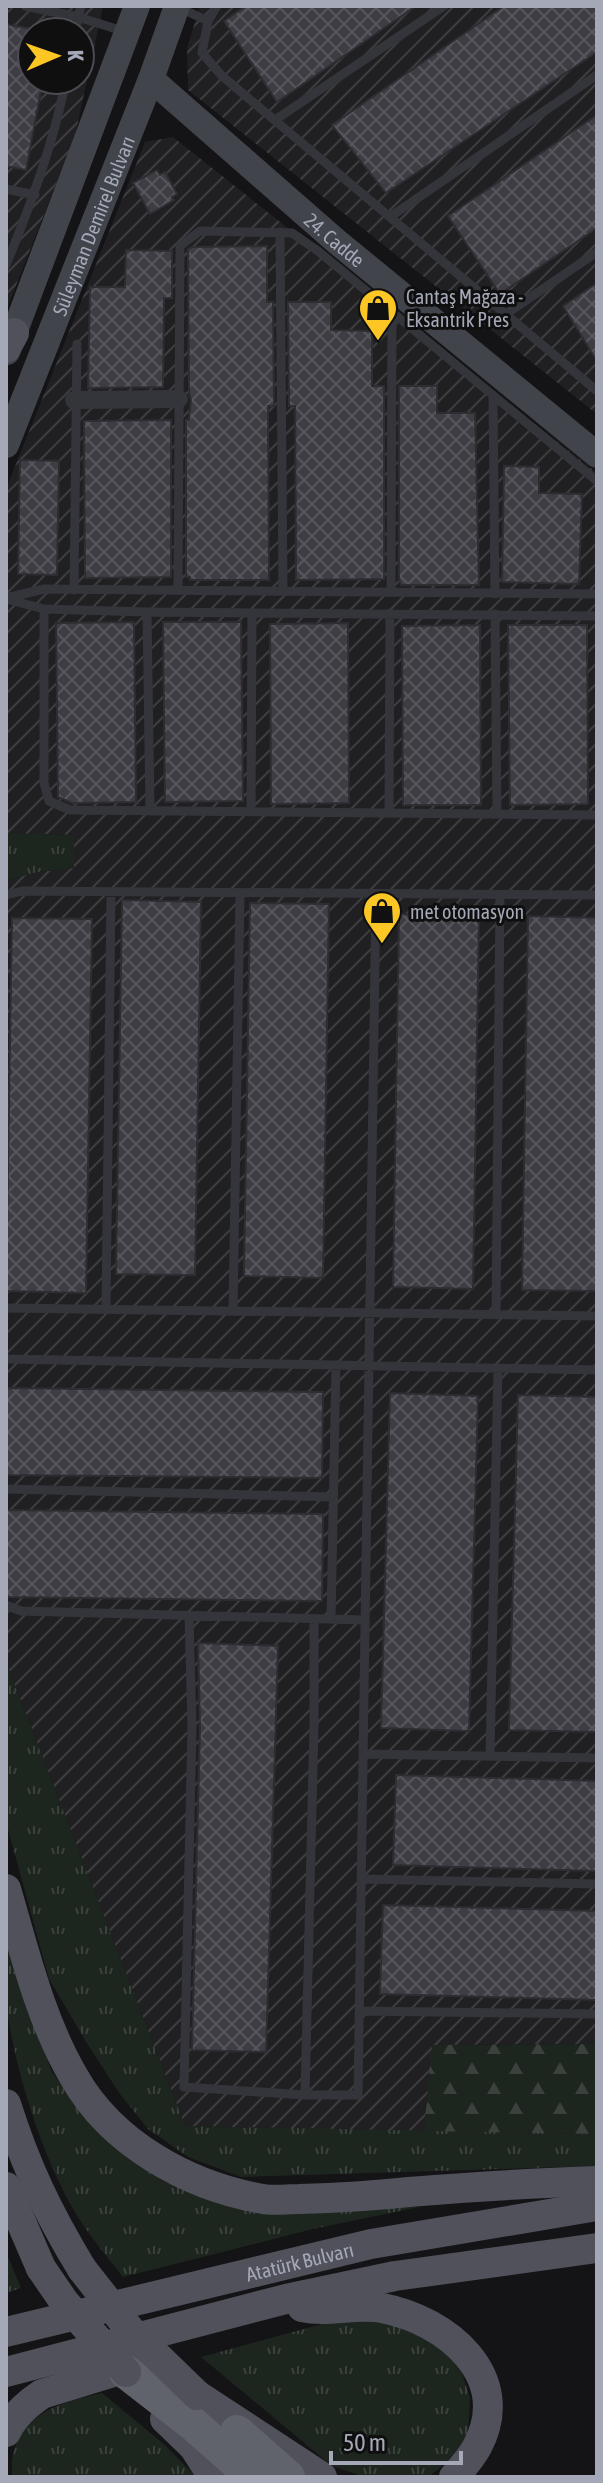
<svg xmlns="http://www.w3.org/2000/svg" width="603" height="2483" font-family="'Asap Condensed',sans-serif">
<defs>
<pattern id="industrial-furrows" width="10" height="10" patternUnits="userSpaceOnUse" patternTransform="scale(2)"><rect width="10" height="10" fill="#201f22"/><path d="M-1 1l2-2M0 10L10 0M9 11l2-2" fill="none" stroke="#3d3d40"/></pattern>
<pattern id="grass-tufts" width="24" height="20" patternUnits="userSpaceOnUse" patternTransform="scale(2)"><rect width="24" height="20" fill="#1d251f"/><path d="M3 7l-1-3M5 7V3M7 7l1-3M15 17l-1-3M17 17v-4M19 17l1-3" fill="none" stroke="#3b423d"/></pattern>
<pattern id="forest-firs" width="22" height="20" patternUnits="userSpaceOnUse" patternTransform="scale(2)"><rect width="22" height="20" fill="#1d251f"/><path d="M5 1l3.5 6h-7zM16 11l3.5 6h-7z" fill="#3b423d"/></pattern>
<pattern id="building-cross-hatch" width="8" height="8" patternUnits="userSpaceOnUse" patternTransform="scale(2)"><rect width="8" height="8" fill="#3e3d43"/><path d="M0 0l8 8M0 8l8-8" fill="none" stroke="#57565c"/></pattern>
</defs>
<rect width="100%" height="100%" fill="#141315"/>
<!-- industrial -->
<path fill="url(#industrial-furrows)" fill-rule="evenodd" d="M6,6H103L75,136L6,311ZM32,32H80V80H32Z
M200,6H597V414L188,90L187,48Z
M173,137L597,473V2044L433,2045L424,2131L185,2126L6,1662V880L38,872L73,868L74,835L6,833V489L145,142Z"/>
<!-- grass -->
<path fill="url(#grass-tufts)" d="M6,833L74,835V868L38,872L6,880Z
M6,1662L185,2126L597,2134V2166L241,2177L188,2157L148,2129L120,2094L88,2045L49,1979L6,1822Z
M6,1934L21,1985L52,2072L76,2105L107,2140L131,2161L163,2181L207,2199L359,2208L419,2207L313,2229L123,2277C105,2254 86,2232 72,2207C40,2150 14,2067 6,2002C4,1980 6,1956 6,1934Z
M6,2252L21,2288L6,2293Z
M359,2317L416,2331L459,2363L470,2398L468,2435L449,2460L430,2476L365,2477L332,2466L201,2357L337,2320Z
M102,2393L165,2445L196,2477H12C12,2469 11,2459 14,2451C25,2411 66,2401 102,2393Z"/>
<!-- forest -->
<path fill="url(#forest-firs)" d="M597,2044V2134L424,2131L432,2045Z"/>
<!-- building -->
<path fill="url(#building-cross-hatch)" stroke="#2e2d32" stroke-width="2" d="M246,6H416L277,102L224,21Z
M504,6H597V52L386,193L332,125Z
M6,24L32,29V80H43L26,170L6,166Z
M597,115V228L500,294L448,216Z
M157,170L160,175L165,172L177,194L172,197L174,200L150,214L133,183Z
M267,246V302H273L274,406H268L269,580H190V577H186V420H189L191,400L189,392L188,249L192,247Z
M126,250L172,251V298H164L163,387L88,388L90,287H125Z
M597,283V361L563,306Z
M288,302H331V330L372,331V386H384V579L296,580L295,406H289Z
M399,386H437V413H475L479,585H401L399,579Z
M171,420V577L85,578L84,421Z
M20,460L59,461L57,575L18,574Z
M504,466L539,467V493L582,494L579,584L502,582Z
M134,622L136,802L72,803L58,797L56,623Z
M163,622H241L243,801L165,802Z
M348,623L349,803L271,804L270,624Z
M480,625L481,805H403L402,626Z
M508,625H587L588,804L510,805Z
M122,900L201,902L195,1275L116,1274Z
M250,903L329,904L323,1278L244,1276Z
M399,914L479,915L473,1289L393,1287Z
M528,916L597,918V1291L522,1290Z
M12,918L92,919L86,1293L6,1291Z
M6,1388L323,1392L322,1478L6,1475Z
M390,1393L478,1396L469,1731L381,1728Z
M518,1395L597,1397V1732L509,1730Z
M6,1510L323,1514L322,1601L6,1597Z
M198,1643L278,1646L266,2052L192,2050L200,1727Z
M396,1775L597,1781V1871L393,1865Z
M383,1905L597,1911V2000L380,1994Z"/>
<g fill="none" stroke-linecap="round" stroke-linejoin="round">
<!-- lane -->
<path stroke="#34353b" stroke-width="9" d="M25,6L78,17L126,32
M217,6L208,21L202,53L222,76L597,391
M180,8L208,21
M75,32L81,6
M275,120L444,6
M6,189L35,195
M390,217L597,75
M280,232L283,591
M6,265C31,204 53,145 66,80
M506,314L597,252
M493,395L495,594
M74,590L77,344
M178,590L180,246L200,231L292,233L318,251L597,481
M391,592L392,312
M6,598L44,589L597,594
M6,599L44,609L147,612L597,616
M44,609V783L49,801L70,810L597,815
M147,612L150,811
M495,614L497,814
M251,811L252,613
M389,813L390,613
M6,895L22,891L597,895
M6,1308L597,1316
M106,1309L111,892
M233,1311L240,893
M496,1315L500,895
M6,1359L597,1370
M6,1489L333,1497
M6,1605L21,1611L365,1620
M189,1616L192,1727L184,2087L305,2095H358L376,894
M331,1619L336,1365
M363,1754L597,1758
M490,1756L498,1368
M361,1879L597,1884
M361,2011L597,2014
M305,2095L314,1725V1619"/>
<!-- street -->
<path stroke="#34353b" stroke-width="18" d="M74,400L179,399"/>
<!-- secondary -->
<g stroke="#42444b" stroke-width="26">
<path id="s1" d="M151,79L336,241L597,455"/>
<path d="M7,352L137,6"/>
<path id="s2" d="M6,445L151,79L177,6"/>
</g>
<!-- primary -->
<g stroke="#50515a" stroke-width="30">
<path d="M6,348L14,333"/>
<path d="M6,1889C25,1953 40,2019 74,2077C112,2144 188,2186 263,2199C274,2201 287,2199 299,2199C336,2198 372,2196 409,2192C471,2187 534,2183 597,2181"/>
<path d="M6,2104C26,2167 48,2213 82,2269"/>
<path d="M6,2187L41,2268"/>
<path d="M302,2307C329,2313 356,2303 382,2308C446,2320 515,2376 477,2447C471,2458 462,2468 454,2477"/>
<path id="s3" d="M6,2332L371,2244L597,2206"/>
<path d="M6,2372L286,2299L395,2276L597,2248"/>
<path d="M197,2395L322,2477"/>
<path d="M165,2419L194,2447L213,2477"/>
<path d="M6,2432C14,2415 27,2404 42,2394L146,2362"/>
</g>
<!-- highway -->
<path stroke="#60626c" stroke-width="34" d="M126,2372L193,2424L253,2477
M237,2432L288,2477"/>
<!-- primary-bridge -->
<path stroke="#50515a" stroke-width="30" d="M41,2268L65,2303L126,2372
M82,2269L130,2330L197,2395"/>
</g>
<!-- icons -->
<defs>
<g id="shop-pin" transform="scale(2)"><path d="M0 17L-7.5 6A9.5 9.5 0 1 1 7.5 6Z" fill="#fcc625" stroke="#0f0f10"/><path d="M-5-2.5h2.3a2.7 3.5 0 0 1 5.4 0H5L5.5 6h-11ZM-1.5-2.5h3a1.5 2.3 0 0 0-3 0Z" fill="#111"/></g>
</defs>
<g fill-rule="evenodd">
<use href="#shop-pin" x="378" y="308"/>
<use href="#shop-pin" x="382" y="911"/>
</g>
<g text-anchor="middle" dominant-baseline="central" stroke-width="6" stroke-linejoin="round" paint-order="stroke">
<!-- street labels -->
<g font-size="20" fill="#a4a8b7" stroke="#0f0f10">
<text stroke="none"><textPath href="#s2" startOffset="236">Süleyman Demirel Bulvarı</textPath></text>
<text stroke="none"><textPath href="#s1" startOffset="244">24. Cadde</textPath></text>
<text stroke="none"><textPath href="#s3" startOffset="302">Atatürk Bulvarı</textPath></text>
</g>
<!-- poi labels -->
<g font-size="20" fill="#a4a8b7" stroke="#0f0f10" text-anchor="start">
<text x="406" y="296">Cantaş Mağaza -<tspan x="406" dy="23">Eksantrik Pres</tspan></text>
<text x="410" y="911">met otomasyon</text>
</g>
</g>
<!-- border -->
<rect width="603" height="2483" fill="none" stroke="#a4a8b7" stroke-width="16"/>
<!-- north arrow -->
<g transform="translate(56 56) rotate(88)"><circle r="38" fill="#0f0f10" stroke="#4b4c53" stroke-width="2"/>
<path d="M0-6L14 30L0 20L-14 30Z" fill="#fcc625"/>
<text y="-12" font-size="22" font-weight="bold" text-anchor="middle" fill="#a4a8b7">K</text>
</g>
<!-- scale -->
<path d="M331 2451v12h130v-12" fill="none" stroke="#a4a8b7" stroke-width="4"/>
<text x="343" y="2451" font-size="24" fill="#a4a8b7" stroke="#0f0f10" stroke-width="6" paint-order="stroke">50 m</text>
</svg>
